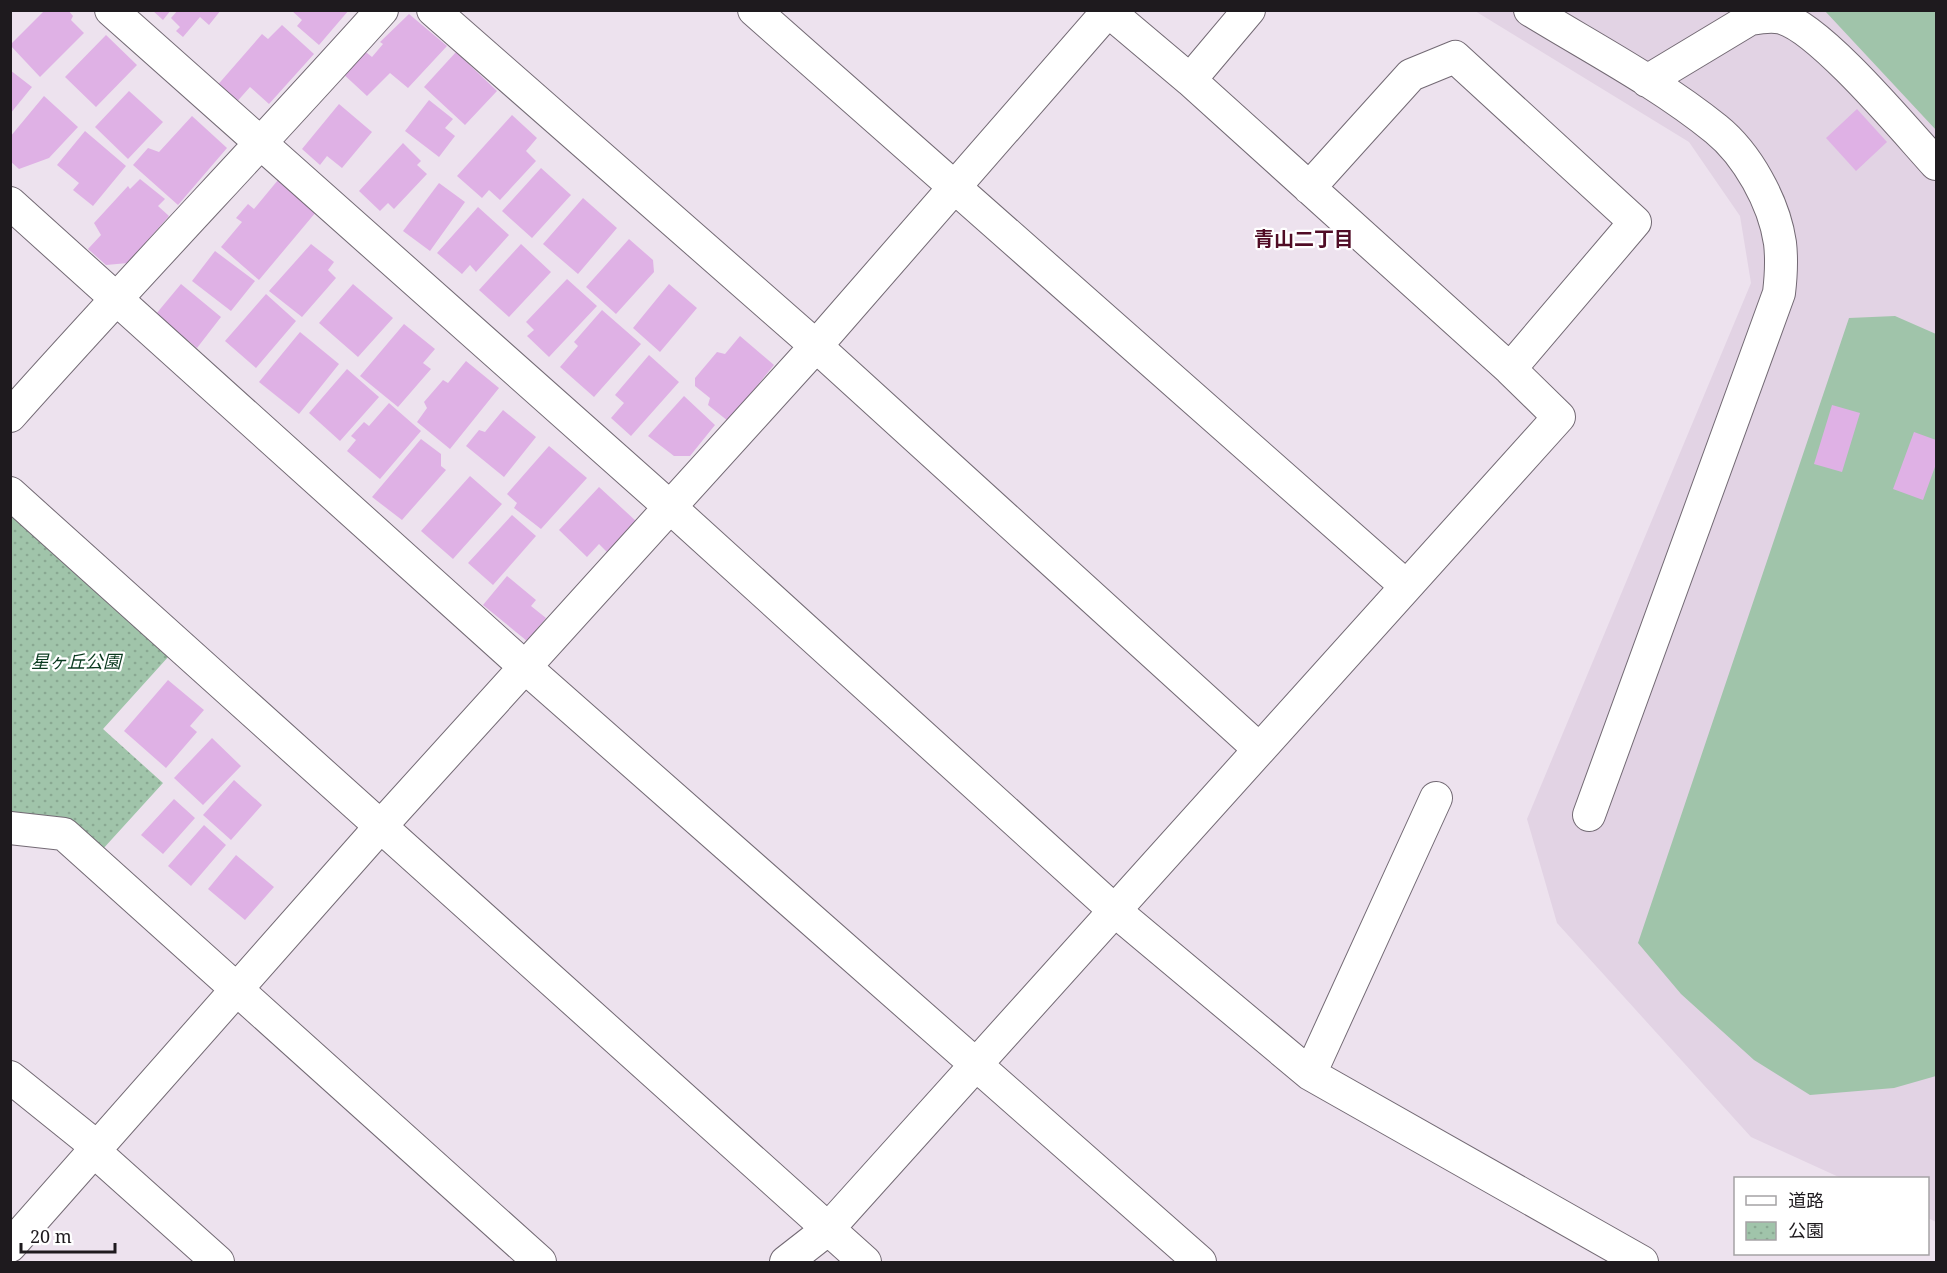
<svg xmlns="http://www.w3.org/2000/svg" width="1947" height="1273" font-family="'Noto Serif','Noto Sans JP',serif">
<defs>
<pattern id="park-dots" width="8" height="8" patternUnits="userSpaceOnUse" patternTransform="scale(1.5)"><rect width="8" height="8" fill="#a0c4aa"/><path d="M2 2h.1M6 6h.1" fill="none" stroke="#89a892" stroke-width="1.8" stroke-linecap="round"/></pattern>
</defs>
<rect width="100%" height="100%" fill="#ede2ee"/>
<!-- built -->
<path fill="#e2d3e4" d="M1475,11H1936V1222L1928,1218V1178H1841L1751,1137L1557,923L1527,819L1751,283L1740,216L1689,142Z"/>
<!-- park -->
<path fill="url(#park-dots)" d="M10,509L169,656L103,729L163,783L102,850L61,817L11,813Z"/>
<!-- pitch -->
<path fill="#a0c4aa" d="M1825,11H1936V130Z
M1895,316L1936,334V1076L1894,1088L1810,1095L1754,1060L1681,994L1638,943L1849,318Z"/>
<!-- building -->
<path fill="#dfb1e5" d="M45,10H68L73,16L71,20L84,33L40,77L10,45Z
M152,10H171L163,20Z
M178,10H221L209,25L200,17L183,37L176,31L180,27L171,18Z
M291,10H349L319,45L297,26L302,20Z
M409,14L447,46L408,88L390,73L367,96L340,71L362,49L372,57L383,44L380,42Z
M282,25L314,54L269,104L250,87L234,105L215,88L262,34L268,39Z
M106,35L137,65L96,107L65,77Z
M456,52L497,91L465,125L424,87Z
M10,70L32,87L10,114Z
M129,91L163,122L128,159L95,127Z
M44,96L78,127L49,158L19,169L10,161V137Z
M429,100L453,119L445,128L455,136L439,157L405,131Z
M339,104L372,132L342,168L327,156L320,165L302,149Z
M1857,109L1887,142L1856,171L1826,138Z
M512,115L537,138L526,151L536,161L500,200L489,190L482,198L457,176Z
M192,116L227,148L178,205L133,165L148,148L159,152Z
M85,131L126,166L93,206L73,190L79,183L57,165Z
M403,143L421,161L417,165L427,174L394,209L388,203L380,211L359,191Z
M541,168L571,195L532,238L502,211Z
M140,179L165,199L158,206L169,216L128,263L106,265L88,249L101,235L94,223L128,186L130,189Z
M278,180L316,212L259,280L221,247L242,222L236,218L248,204L254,209Z
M439,183L465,202L430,251L403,231Z
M583,198L617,228L578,274L543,244Z
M478,207L509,235L476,272L470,265L462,274L437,253Z
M629,239L653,260L654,272L616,314L586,287Z
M311,244L334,262L328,270L336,278L302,317L269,291Z
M521,244L551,272L509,317L479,290Z
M215,251L255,281L231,311L192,281Z
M567,279L597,306L549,357L527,336L534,330L526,322Z
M181,284L221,317L197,348L156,314Z
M353,284L393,318L358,357L319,323Z
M669,284L697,308L660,352L633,328Z
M266,294L296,321L256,368L225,341Z
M602,310L641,344L594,397L560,367L578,346L574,342Z
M404,324L435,349L423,363L431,369L398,407L360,376Z
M300,332L339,364L299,414L259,382Z
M740,336L774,365L728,421L708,405L710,398L695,386V378L717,352L725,354Z
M649,355L679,382L631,436L611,418L624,403L615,395Z
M466,361L499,388L450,449L417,422L427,408L424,402L443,380L448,383Z
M347,369L379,397L340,441L309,413Z
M684,396L715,425L690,456H674L648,436Z
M389,403L421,431L380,479L347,451L356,440L351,436L364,422L369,426Z
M1832,405L1860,413L1842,472L1814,464Z
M503,410L536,437L504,477L466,446L479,430L485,432Z
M1914,432L1936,440V464L1923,500L1893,489Z
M421,439L441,454V466L446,470L402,520L372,497Z
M549,446L587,478L541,529L514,508L517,503L507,494Z
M470,476L502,504L453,559L421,531Z
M599,487L637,522L608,553L599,544L587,557L559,530Z
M512,515L536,536L493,585L468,563Z
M507,576L536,600L531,606L546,618L527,641L483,605Z
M168,680L204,710L190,726L197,732L166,768L124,731Z
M212,738L241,766L203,805L174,778Z
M234,780L262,805L231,840L203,815Z
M174,799L195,818L163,854L141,835Z
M204,825L226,845L191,886L168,866Z
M236,855L274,887L245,920L208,889Z"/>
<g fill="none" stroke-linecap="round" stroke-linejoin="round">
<!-- minor casing -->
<g stroke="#736a74" stroke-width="34">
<path id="minor" d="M111,10L671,508L1114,910L1310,1074L1642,1262
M433,10L816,346L1259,749
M754,10L1406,586
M1530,10C1592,48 1659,83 1716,129C1747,154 1774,202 1780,243C1782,260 1781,276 1779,293L1589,815
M1190,80L1249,10
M1647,81L1750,19C1761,17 1772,15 1782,18C1821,29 1905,130 1936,164
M1309,188L1411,75L1455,57L1635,222L1510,369
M10,203L526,668L1200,1262
M10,416C132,279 259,147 382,10
M10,493L865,1262
M10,828L64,834L540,1262
M1310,1074L1436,798
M10,1077L97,1147
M94,1151L218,1262
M10,1246L380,827L816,346L1108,11
M786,1262L827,1230L1559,417L1510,369L1190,80L1107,10"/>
</g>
<!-- minor -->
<use href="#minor" stroke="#fff" stroke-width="32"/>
</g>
<g text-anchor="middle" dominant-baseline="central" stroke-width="4.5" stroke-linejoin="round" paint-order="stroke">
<!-- park labels -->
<g font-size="18" font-style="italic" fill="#0a3a1f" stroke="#fff">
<text x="76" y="661">星ヶ丘公園</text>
</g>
<!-- neighbourhood labels -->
<g font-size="20" font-weight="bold" fill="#500c25" stroke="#fff">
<text x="1304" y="238">青山二丁目</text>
</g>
</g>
<!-- border -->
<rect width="1947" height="1273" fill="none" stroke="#1e1a1e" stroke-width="24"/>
<!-- legend -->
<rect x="1734" y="1177" width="195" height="78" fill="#ffffff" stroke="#a5a3a5" stroke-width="1.5"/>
<rect x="1746" y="1196" width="30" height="9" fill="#ffffff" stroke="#a5a3a5" stroke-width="1.5"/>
<text x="1788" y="1207" font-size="18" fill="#1e1a1e">道路</text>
<rect x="1746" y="1222" width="30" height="18" fill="url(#park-dots)" stroke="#a5a3a5" stroke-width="1.5"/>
<text x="1788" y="1237" font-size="18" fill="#1e1a1e">公園</text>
<!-- scale -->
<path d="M21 1243v9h94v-9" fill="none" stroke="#1e1a1e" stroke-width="3"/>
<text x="30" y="1243" font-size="18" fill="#1e1a1e" stroke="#ffffff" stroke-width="4.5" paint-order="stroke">20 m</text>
</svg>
